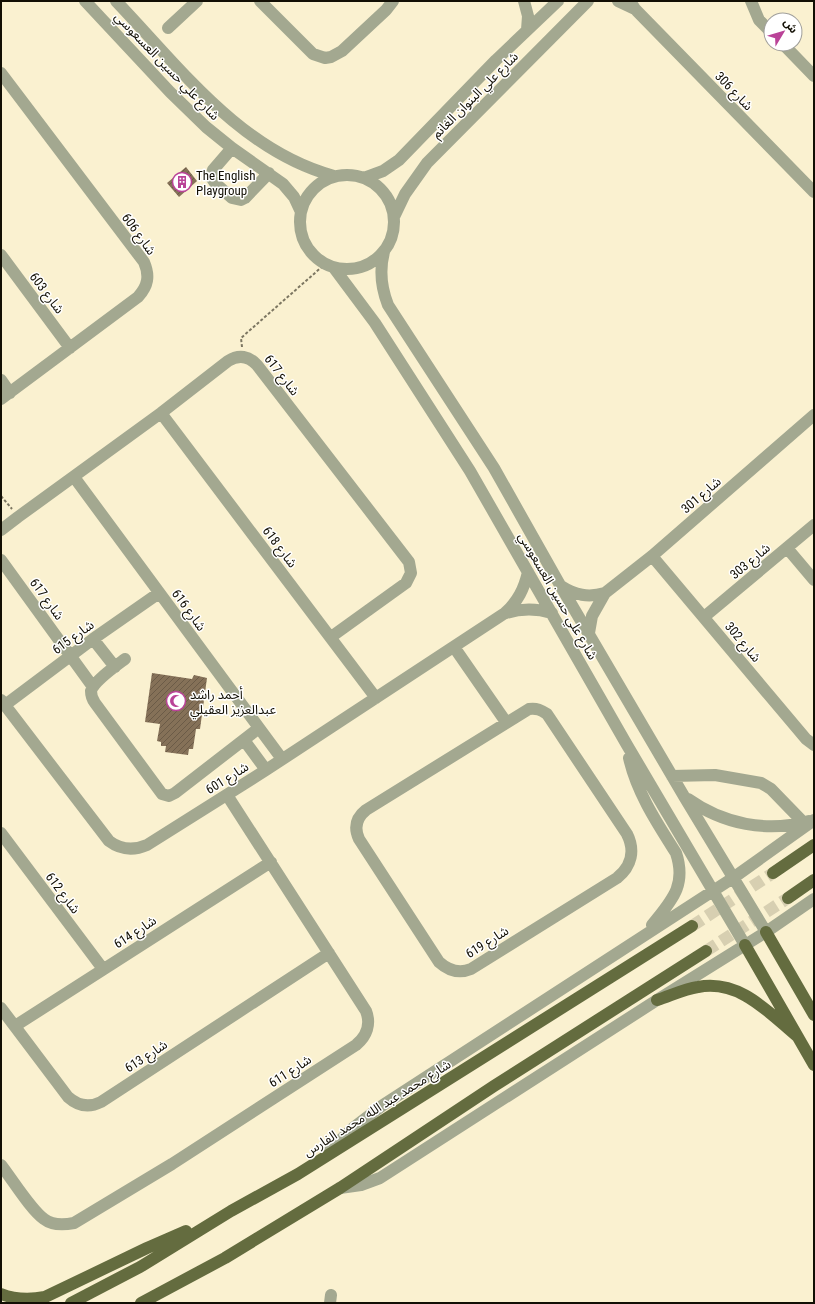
<svg xmlns="http://www.w3.org/2000/svg" width="815" height="1304" font-family="'Roboto Condensed','Noto Sans Arabic',sans-serif">
<defs>
<pattern id="building-hatch" width="6" height="6" patternUnits="userSpaceOnUse"><rect width="6" height="6" fill="#857158"/><path d="M-1 1l2-2M0 6l6-6M5 7l2-2" fill="none" stroke="#6b5b47"/></pattern>
</defs>
<rect width="100%" height="100%" fill="#faf1d0"/>
<!-- building -->
<path fill="url(#building-hatch)" d="M186,167L197,181L179,197L167,183Z
M152,673L192,679L194,675L207,678L200,729H196L193,749H189L188,755L165,752L166,746H161V742L157,741L160,724L145,722Z"/>
<g fill="none" stroke-linecap="round" stroke-linejoin="round">
<!-- major-tunnel -->
<path stroke="#d7cfb1" stroke-width="12" stroke-dasharray="12 6" stroke-linecap="butt" d="M692,926L773,873
M706,951L788,898"/>
<!-- path -->
<path stroke="#7c7661" stroke-width="2" stroke-dasharray="3 2" stroke-linecap="butt" d="M242,347L241,338L324,265
M1,496L12,509"/>
<!-- minor -->
<path stroke="#a3a890" stroke-width="12" d="M85,1L170,92L206,127L232,148L283,184L294,197L301,212
M116,1C180,68 241,151 334,176
M260,1L313,54L325,58L331,57L342,51L386,10L393,1
M524,1L528,16L527,30
M618,1L635,9
M630,1L635,9L814,192
M751,1L759,20L771,32
M168,28L197,1
M783,44L814,76
M1,73L144,262C150,276 148,286 138,297L1,399
M232,148L213,170L211,177L215,183L232,198L241,200L245,198L269,173
M300 222a47 47 0 1 1 94 0a47 47 0 1 1-94 0Z
M364,178L383,171L399,160L496,60L558,1
M394,217L405,194L427,163L588,1
M384,252C379,271 381,287 388,305L494,468L560,585L685,798L766,932
M1,255L70,348
M334,268L375,323L470,471L627,745L745,945
M1,380L10,393
M161,413L376,698
M74,477L282,759
M1,530L18,517L161,413L228,361C239,354 249,356 257,365L409,562L411,573L406,583L331,637
M787,548L814,580
M652,556L806,739L814,745
M1,560L93,687
M561,586C575,595 588,598 605,593
M506,613C522,608 536,608 552,613
M704,617L814,525
M589,633L592,616L605,593L652,556L814,415
M93,639L115,667
M454,647L506,722
M125,659C117,665 94,681 91,691C91,695 92,699 95,703L162,794L169,796L175,793L259,728
M1,700L109,841C121,850 133,851 147,845L266,770L505,613C518,601 524,589 528,572
M5,705L93,639L159,593
M529,709C537,708 541,710 547,714L627,834C635,850 632,866 617,878L471,969C459,974 449,971 439,962L359,839C354,828 356,818 366,810Z
M244,740L266,770
M629,758C637,793 657,823 676,853C687,886 671,901 652,925
M672,776L715,775L761,783L771,789L803,822
M688,799C723,824 767,833 809,821
M1,833L103,969
M1,1008L68,1097C78,1106 89,1108 101,1102L329,953
M15,1026L271,862
M327,1153L353,1128L383,1105L733,878L814,820
M1,1165C12,1179 31,1210 44,1219C53,1226 64,1225 74,1223L172,1164L356,1045C367,1036 371,1024 366,1011L227,795
M340,1188L361,1185L380,1178L657,1000L766,932L814,899
M330,1303L331,1295"/>
<!-- major -->
<path stroke="#646c3f" stroke-width="12" d="M773,873L814,845
M788,898L814,880
M766,932L814,1015
M745,945L814,1065
M657,1000C670,996 684,989 698,987C740,979 769,1013 798,1037
M1,1294C16,1300 29,1300 45,1297L147,1248L186,1231
M71,1303L140,1267L231,1211L298,1174L692,926
M141,1303L225,1258L340,1188L494,1086L706,951"/>
</g>
<!-- icons -->
<defs>
<g id="building-ring" transform="scale(1)"><circle r="9.5" fill="#fff" stroke="#ba4398" stroke-width="1.5"/><path d="M-4-6H4V6H1V3H-1V6H-4ZM-2.5-4.3h1.7v1.8h-1.7ZM.8-4.3h1.7v1.8H.8ZM-2.5-1h1.7V.8h-1.7ZM.8-1h1.7V.8H.8Z" fill="#ba4398"/></g>
<g id="mosque-ring" transform="scale(1)"><circle r="9.5" fill="#fff" stroke="#ba4398" stroke-width="1.5"/><path d="M3.5-4.9A6 6 0 1 0 3.5 4.9A5 5 0 1 1 3.5-4.9Z" fill="#ba4398"/></g>
</defs>
<g fill-rule="evenodd">
<use href="#building-ring" x="182" y="182"/>
<use href="#mosque-ring" x="176" y="701"/>
</g>
<g text-anchor="middle" dominant-baseline="central" stroke-width="3" stroke-linejoin="round" paint-order="stroke">
<!-- street labels -->
<g font-size="13" fill="#120f04" stroke="#fff">
<text transform="translate(167 66) rotate(46)">شارع علي حسين العسعوسي</text>
<text transform="translate(734 91) rotate(46)">شارع 306</text>
<text transform="translate(475 95) rotate(-45)">شارع علي البنوان الغانم</text>
<text transform="translate(139 234) rotate(54)">شارع 606</text>
<text transform="translate(47 293) rotate(53)">شارع 603</text>
<text transform="translate(282 375) rotate(52)">شارع 617</text>
<text transform="translate(701 495) rotate(-41)">شارع 301</text>
<text transform="translate(280 547) rotate(53)">شارع 618</text>
<text transform="translate(750 561) rotate(-40)">شارع 303</text>
<text transform="translate(558 596) rotate(60)">شارع علي حسين العسعوسي</text>
<text transform="translate(47 599) rotate(54)">شارع 617</text>
<text transform="translate(189 610) rotate(54)">شارع 616</text>
<text transform="translate(73 637) rotate(-36)">شارع 615</text>
<text transform="translate(743 642) rotate(50)">شارع 302</text>
<text transform="translate(227 778) rotate(-32)">شارع 601</text>
<text transform="translate(63 893) rotate(53)">شارع 612</text>
<text transform="translate(135 932) rotate(-33)">شارع 614</text>
<text transform="translate(487 942) rotate(-32)">شارع 619</text>
<text transform="translate(146 1056) rotate(-33)">شارع 613</text>
<text transform="translate(290 1071) rotate(-33)">شارع 611</text>
<text transform="translate(377 1108) rotate(-32)">شارع محمد عبد الله محمد الفارس</text>
</g>
<!-- poi labels -->
<g font-size="13" fill="#120f04" stroke="#fff" text-anchor="start">
<text x="196" y="175">The English<tspan x="196" dy="15">Playgroup</tspan></text>
<text x="190" y="694">أحمد راشد<tspan x="190" dy="15">عبدالعزيز العقيلي</tspan></text>
</g>
</g>
<!-- border -->
<rect width="815" height="1304" fill="none" stroke="#120f04" stroke-width="4"/>
<!-- north arrow -->
<g transform="translate(783 32) rotate(52)"><circle r="19" fill="#ffffff" stroke="#a09f9b"/>
<path d="M0-3L7 15L0 10L-7 15Z" fill="#ba4398"/>
<text y="-6" font-size="11" font-weight="bold" text-anchor="middle" fill="#120f04">ش</text>
</g>
</svg>
